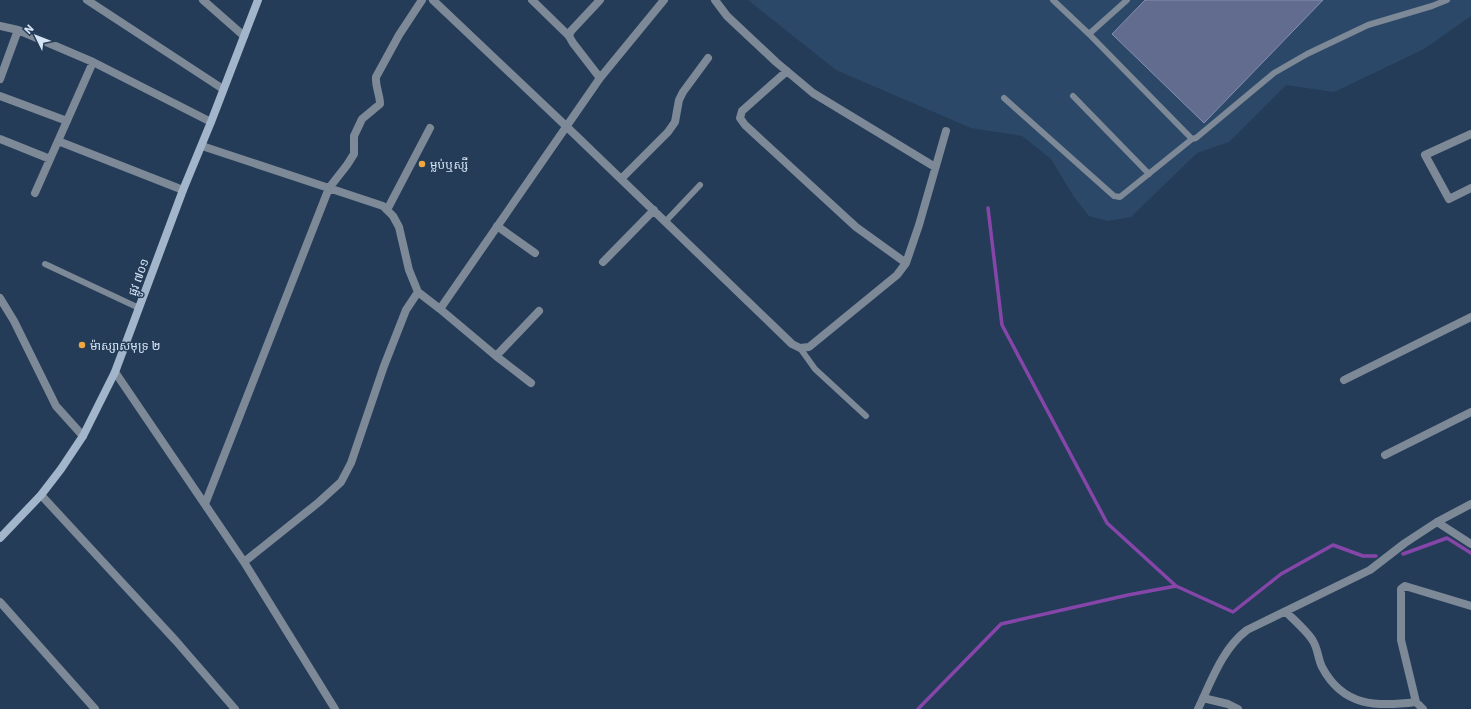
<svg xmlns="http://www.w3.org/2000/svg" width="1471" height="709" font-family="'IBM Plex Sans','Noto Sans Khmer',sans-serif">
<rect width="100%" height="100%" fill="#243c57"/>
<!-- built -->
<path fill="#2c4868" d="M748,0H1471V16L1424,49L1334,92L1286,85L1229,142L1197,153L1131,217L1108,221L1089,216L1074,197L1051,159L1022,136L971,128L836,70Z"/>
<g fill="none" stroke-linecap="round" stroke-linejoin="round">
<!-- stream -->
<path stroke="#8646a9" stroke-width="3.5" d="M988,208L1002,325L1107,523L1176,586L1233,612L1281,574L1333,545L1363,556H1376
M1403,554L1447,538L1471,553
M918,709L1001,624L1128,595L1176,586"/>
</g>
<!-- building -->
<path fill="#626c8e" stroke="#848eb2" d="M1145,0H1323L1204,123L1112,34Z"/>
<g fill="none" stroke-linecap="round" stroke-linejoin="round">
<!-- lane -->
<path stroke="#7d8997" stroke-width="6" d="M1053,0L1089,34L1192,139L1196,138L1274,73L1307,54L1368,25L1432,6L1447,0
M1089,34L1127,0
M1073,96L1149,174
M1004,98L1114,196L1120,197L1192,139
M665,222L700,185
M45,264L139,308
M800,348L815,369L866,416"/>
<!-- street -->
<path stroke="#7d8997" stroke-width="8" d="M87,0L223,89
M203,0L244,36
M433,0L567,127L792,344L800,348L809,347L897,275L906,263L919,225L946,131
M532,0L569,36L573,43L600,78
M715,0L727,16L776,62L813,93L935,167
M0,26L18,30L93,62L211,122
M569,36L571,31L600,0
M787,71L742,111L740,118L745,125L856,227L906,263
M0,79L18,30
M0,96L67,121
M1471,134L1425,155L1449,199L1471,188
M0,139L50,159
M58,141L183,190
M202,146L383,206L393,216L399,227L409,270L418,292L440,309L496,356L531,383
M621,179L668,132L675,122L679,100L683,92L708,58
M35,193L93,62
M387,210L430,128
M497,226L535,253
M603,262L654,210
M0,298L14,321L56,406L83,436
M440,309L600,78L664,0
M496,356L539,311
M115,372L244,562L335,709
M1344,380L1471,317
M1385,455L1471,412
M41,495L176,641L235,709
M205,504L329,188L347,165L354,154V136L362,119L380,104C380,94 375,87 376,77L399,35L422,0
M1437,522L1471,544
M244,562L319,502L341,482L351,463L384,366L406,310L418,292
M0,602L95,709
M1286,612C1293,619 1308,632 1313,641C1318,649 1318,659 1322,667C1343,707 1377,707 1416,702
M1203,698L1228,704L1238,709
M1198,709C1211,682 1222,649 1247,630L1370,570L1405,543L1437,522L1471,504
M1423,709L1416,702L1401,640V589L1405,586L1471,606"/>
<!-- secondary -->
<path stroke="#a2b5cb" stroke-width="8" d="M0,538L41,495L61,469L83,436L115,372L183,190L211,122L258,0"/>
</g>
<!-- markers -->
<g fill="#efa73e" stroke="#243c57" stroke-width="1.5">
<circle cx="422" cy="164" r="4"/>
<circle cx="82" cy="345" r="4"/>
</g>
<g text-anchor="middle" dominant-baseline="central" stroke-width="3" stroke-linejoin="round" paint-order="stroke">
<!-- poi labels -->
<g font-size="12" fill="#d5e4f5" stroke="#243c57" text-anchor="start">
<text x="430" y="164">ម្លប់ឬស្សី</text>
<text x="90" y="345">ម៉ាស្សាសមុទ្រ ២</text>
</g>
<!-- street labels -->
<g font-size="12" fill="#d5e4f5" stroke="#243c57">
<text transform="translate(138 277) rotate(-70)">ផ្លូវ ៧០១</text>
</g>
</g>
<!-- north arrow -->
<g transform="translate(36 36) rotate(313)" stroke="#243c57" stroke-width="3" paint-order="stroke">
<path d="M0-3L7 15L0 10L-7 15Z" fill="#d5e4f5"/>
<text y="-6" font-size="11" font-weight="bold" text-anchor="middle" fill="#d5e4f5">N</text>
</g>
</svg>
